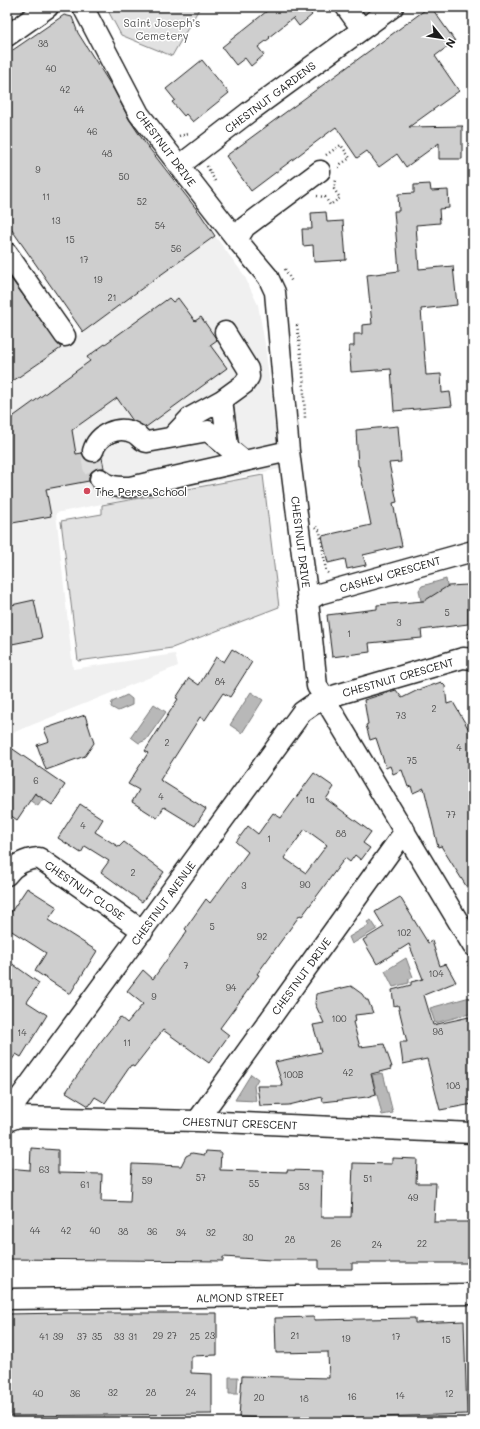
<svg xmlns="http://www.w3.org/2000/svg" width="480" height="1429" font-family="Mali,sans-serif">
<rect width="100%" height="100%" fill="#fff"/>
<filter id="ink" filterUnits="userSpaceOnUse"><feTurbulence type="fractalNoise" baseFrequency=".025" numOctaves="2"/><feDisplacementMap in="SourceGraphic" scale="8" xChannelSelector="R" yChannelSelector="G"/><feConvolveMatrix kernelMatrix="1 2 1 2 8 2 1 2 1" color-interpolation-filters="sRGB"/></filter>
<g filter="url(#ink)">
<!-- built -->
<path fill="#f0f0f0" d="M215,236L244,275L258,305L265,344L280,469L56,513L73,669L175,654L178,666L7,735V385L61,348L152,281Z"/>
<!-- green -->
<path fill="#e2e2e2" stroke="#7f7f7f" d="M106,7H200L172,56L121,35Z
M263,475L279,607L172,648L78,661L61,521L102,514V505Z
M473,592V641H471Z"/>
<!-- water -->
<path fill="#b8b8b8" stroke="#7a7a7a" d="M446,579L448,593L421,601L419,590L422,586Z
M251,692L263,700L242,733L230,725Z
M127,695L132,699V705L118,711L111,707L112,702Z
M154,704L166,712L146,740L139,743L131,737Z
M7,774L43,799L38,806L7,785Z
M371,920L377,929L352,944L349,937L369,925L367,922Z
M406,958L413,977L409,979V983L393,987L385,971Z
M470,997L473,1013L435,1023L430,1008Z
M383,1073L393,1113L382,1115L372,1075Z
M251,1074L258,1079L254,1086L256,1101L235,1100Z
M229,1377H238L237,1394H229Z"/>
<!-- building -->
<path fill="#cecece" stroke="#1c1c1c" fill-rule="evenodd" d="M272,7H306L312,15L299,26L293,18L269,37L270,38L258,47L264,55L251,66L245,58L236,65L222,47Z
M429,7H431L455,41L435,56L459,91L409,127L463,126L462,127V159H439V143L406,167L397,154L379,167L367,151L357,158L336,127L251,191L226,156Z
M64,15L72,17L78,33L114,90L129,119L145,143L201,215L215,236L152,281L83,332L7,223V54Z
M202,60L229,93L193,122L186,114L184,116L172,102L175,100L166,89Z
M430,184L431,191L448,190L449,208L439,209L440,223L416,225L419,269L453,266L457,305L421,309L426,375L441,374L442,393L450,392L452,406L394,411L391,369L351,372L349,346H354V334H362V325L372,324L367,275L399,271L394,211H399L398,194L414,193V185Z
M326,212L327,222L343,221L346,260L314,262L313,245L303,246L302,229H312L311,213Z
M7,273L61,348L7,385Z
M169,298L173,302L178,298L195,321L201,317L217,340L210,345L227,368L146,427L133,421L117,398L72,430L76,454L82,453L84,458L88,461L94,462L100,460L102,458L104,468H97L92,471L89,477V481L46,489L51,516L7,524V421L90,361L87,357Z
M398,426L401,462L389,463L397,502L393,503L402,546L363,555L366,565L347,569L345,559L328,563L322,536L371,525L359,466H358L356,430Z
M468,585V624L421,630L422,638L369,643L370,652L332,657L327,615L377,609V605L424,601L448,586Z
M34,600L42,638L7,645V606Z
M232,649L252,662L230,697L223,693L205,720L200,717L160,780L206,809L195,826L164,807L157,818L132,802L139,790L128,784L148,753L145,751L178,699L176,698L189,678L199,685L216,657L224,662Z
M441,682L445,686L447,704L453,702L468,728L473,726V897L441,846L438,847L424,788L413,793L411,786L408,787L402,770L393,774L390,766L386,768L376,738L370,740L366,725L368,724L364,700L396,690L402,698L416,691Z
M85,715L94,743L85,756L46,770L37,745L49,741L44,729Z
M7,745L65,785L52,805L35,793L17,820L7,813Z
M314,773L334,787L326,799L371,832L363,843L370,848L361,860L355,855L350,862L345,858L302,916L300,915L257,974L259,975L220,1028L229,1035L209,1063L163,1030L134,1067L131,1065L105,1103L95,1097L89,1106L66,1092L99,1044L120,1017L127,1023L143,1004L127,991L143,970L153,979L187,931L185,929L206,899L210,903L248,852L236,842L248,826L258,834L273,813L281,818ZM305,829L327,845L306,873L284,858Z
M80,804L103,819L95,832L119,847L124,842L164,872L142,902L101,872L109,861L85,846L81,853L58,838Z
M27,888L57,907L48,920L97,951L70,994L35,971L46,953L7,928V918Z
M400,897L428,943L432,941L440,966L446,964L456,982L424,995L433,1025L469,1017L473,1037V1104L440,1110L427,1059L403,1064L400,1042H407L398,1005L394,1006L392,990L411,985V982L423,979L409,944L377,964L363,940L384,927L375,912Z
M7,960L39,983L27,1002L47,1015L21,1057L16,1054L7,1067Z
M351,986L362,994L366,1000H368L373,1013L355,1015L356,1021L353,1022L360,1047L384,1044L392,1067H390L391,1069L371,1074L376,1094L367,1097L323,1102L322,1097L289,1105L260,1106L257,1086H283L275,1062L321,1052L313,1025L324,1023L315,1004L316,994Z
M31,1148L58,1150V1173L102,1174L101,1201L130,1202L132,1164L181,1166L186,1156L192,1153L205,1155L206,1151L221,1152L220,1170L287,1172V1170L322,1171L321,1217H351L353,1163L392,1164V1158L417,1159L416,1183H436L434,1222H473V1263H352V1269H319V1260H271L223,1257V1261L7,1259V1168L30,1170Z
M65,1313H217V1355L191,1356V1373L212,1374V1414L7,1416V1314Z
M314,1317V1320L415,1318V1323L464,1321L467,1414L321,1419V1420L239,1417L242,1376L329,1378L328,1352L276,1353L275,1318Z"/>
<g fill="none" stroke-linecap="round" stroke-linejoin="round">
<!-- minor-tunnel -->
<path stroke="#ddd" stroke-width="20" stroke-dasharray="20 10" stroke-linecap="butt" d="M93,451C90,460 93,472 100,479"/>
<!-- minor casing -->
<g stroke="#1c1c1c" stroke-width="23">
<path id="minor" d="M83,7L139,114L237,240L268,277L275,292L289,451L308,601L317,686L473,946
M346,7L362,29
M7,36L48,7
M179,166L249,112L393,7
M237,240L245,227L320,171
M7,253L65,336
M222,400L228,446
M172,437L191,417L222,400L244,384L249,377L248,369L225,332
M93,451C98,434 118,425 134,433C140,436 141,441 147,442L208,431L244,461
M100,479C109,488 119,487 130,487L289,451
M308,601L319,594L473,551
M7,875C15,864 26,859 39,858L143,931
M7,1115L150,920L302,712L312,705L336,695L463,658L473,659
M7,1121L18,1117L197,1121L473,1133
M197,1121L405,831
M7,1299L473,1294"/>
</g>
<!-- path -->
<path stroke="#1c1c1c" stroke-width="2.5" stroke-dasharray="1 3" stroke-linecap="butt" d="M179,136L189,134
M326,155L341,145L350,158L341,164L338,169
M207,166L215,181
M317,196L325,197L330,205L340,198L334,189L336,180
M285,269L292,282
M297,325L303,371L305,418
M316,527L320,531L326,571L328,573
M469,642L471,569
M467,961L473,974"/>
<!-- minor -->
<use href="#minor" stroke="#fff" stroke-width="20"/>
</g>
</g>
<!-- markers -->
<circle fill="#d1495b" stroke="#fff" stroke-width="1.5" cx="87" cy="491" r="4"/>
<g text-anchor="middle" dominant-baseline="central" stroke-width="3" stroke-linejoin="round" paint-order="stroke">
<!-- number labels -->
<g font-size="9" fill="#484848">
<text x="43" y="43">38</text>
<text x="51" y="68">40</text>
<text x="65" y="89">42</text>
<text x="79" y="109">44</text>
<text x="92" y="131">46</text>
<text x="107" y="153">48</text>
<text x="38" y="169">9</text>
<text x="124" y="176">50</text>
<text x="46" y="196">11</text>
<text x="142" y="201">52</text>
<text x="56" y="220">13</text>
<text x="160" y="225">54</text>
<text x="70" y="239">15</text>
<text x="176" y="248">56</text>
<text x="84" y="259">17</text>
<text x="98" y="279">19</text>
<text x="112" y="297">21</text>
<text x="447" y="612">5</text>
<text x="399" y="622">3</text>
<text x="349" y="633">1</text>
<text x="220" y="681">84</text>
<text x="434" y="708">2</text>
<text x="401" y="715">73</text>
<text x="167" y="742">2</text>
<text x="459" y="747">4</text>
<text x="412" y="760">75</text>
<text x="36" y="780">6</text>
<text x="161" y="796">4</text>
<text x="310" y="799">1a</text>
<text x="451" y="814">77</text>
<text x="83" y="825">4</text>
<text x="341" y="833">88</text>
<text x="269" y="838">1</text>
<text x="133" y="872">2</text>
<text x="305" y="884">90</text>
<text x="244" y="885">3</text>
<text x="212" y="926">5</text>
<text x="404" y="932">102</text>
<text x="262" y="936">92</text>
<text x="186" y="965">7</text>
<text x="436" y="973">104</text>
<text x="231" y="987">94</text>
<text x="154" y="996">9</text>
<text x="339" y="1018">100</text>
<text x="438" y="1031">98</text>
<text x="22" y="1032">14</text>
<text x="127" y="1042">11</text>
<text x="348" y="1072">42</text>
<text x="293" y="1074">100B</text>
<text x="453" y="1085">108</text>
<text x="44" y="1169">63</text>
<text x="201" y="1177">57</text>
<text x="368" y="1178">51</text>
<text x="147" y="1180">59</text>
<text x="254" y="1183">55</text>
<text x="85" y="1184">61</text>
<text x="304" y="1186">53</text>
<text x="413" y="1197">49</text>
<text x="35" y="1230">44</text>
<text x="66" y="1230">42</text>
<text x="95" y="1230">40</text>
<text x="123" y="1231">38</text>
<text x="152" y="1231">36</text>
<text x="181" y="1232">34</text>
<text x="211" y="1232">32</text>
<text x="248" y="1237">30</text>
<text x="290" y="1239">28</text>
<text x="336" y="1243">26</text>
<text x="422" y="1243">22</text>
<text x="377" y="1244">24</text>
<text x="158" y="1335">29</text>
<text x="172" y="1335">27</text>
<text x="210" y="1335">23</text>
<text x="295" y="1335">21</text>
<text x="44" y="1336">41</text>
<text x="58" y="1336">39</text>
<text x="82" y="1336">37</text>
<text x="97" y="1336">35</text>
<text x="119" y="1336">33</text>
<text x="133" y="1336">31</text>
<text x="195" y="1336">25</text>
<text x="396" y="1336">17</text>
<text x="346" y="1338">19</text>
<text x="446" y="1339">15</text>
<text x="113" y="1392">32</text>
<text x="151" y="1392">28</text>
<text x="191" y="1392">24</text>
<text x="38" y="1393">40</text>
<text x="75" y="1393">36</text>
<text x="449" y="1393">12</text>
<text x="400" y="1395">14</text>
<text x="352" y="1396">16</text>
<text x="259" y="1397">20</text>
<text x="304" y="1398">18</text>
</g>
<!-- park labels -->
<g font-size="11" fill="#575757" stroke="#fff">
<text x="162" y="22">Saint Joseph’s<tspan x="162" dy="13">Cemetery</tspan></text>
</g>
<!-- street labels -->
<g font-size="11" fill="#1c1c1c" stroke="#fff">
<text transform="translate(270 97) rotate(-37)">CHESTNUT GARDENS</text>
<text transform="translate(166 148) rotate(53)">CHESTNUT DRIVE</text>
<text transform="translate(301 542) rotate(83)">CHESTNUT DRIVE</text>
<text transform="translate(390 574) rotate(-16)">CASHEW CRESCENT</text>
<text transform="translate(398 677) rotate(-16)">CHESTNUT CRESCENT</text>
<text transform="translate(85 890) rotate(35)">CHESTNUT CLOSE</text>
<text transform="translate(163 903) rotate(-54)">CHESTNUT AVENUE</text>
<text transform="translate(301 976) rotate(-54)">CHESTNUT DRIVE</text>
<text transform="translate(240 1123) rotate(2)">CHESTNUT CRESCENT</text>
<text transform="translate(240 1297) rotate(-1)">ALMOND STREET</text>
</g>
<!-- poi labels -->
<g font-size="11" fill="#1c1c1c" stroke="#fff" text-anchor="start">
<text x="95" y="491">The Perse School</text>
</g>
</g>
<!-- margin -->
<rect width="480" height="1429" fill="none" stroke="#fff" stroke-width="24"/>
<rect x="12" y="12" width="456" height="1405" fill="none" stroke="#1c1c1c" stroke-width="1.5" filter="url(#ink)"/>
<!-- north arrow -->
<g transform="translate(442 38) rotate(120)" stroke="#ffffff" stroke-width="3" paint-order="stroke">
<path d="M0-3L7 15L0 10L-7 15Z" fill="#1c1c1c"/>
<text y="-6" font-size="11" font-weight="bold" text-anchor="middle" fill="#1c1c1c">N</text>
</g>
</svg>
